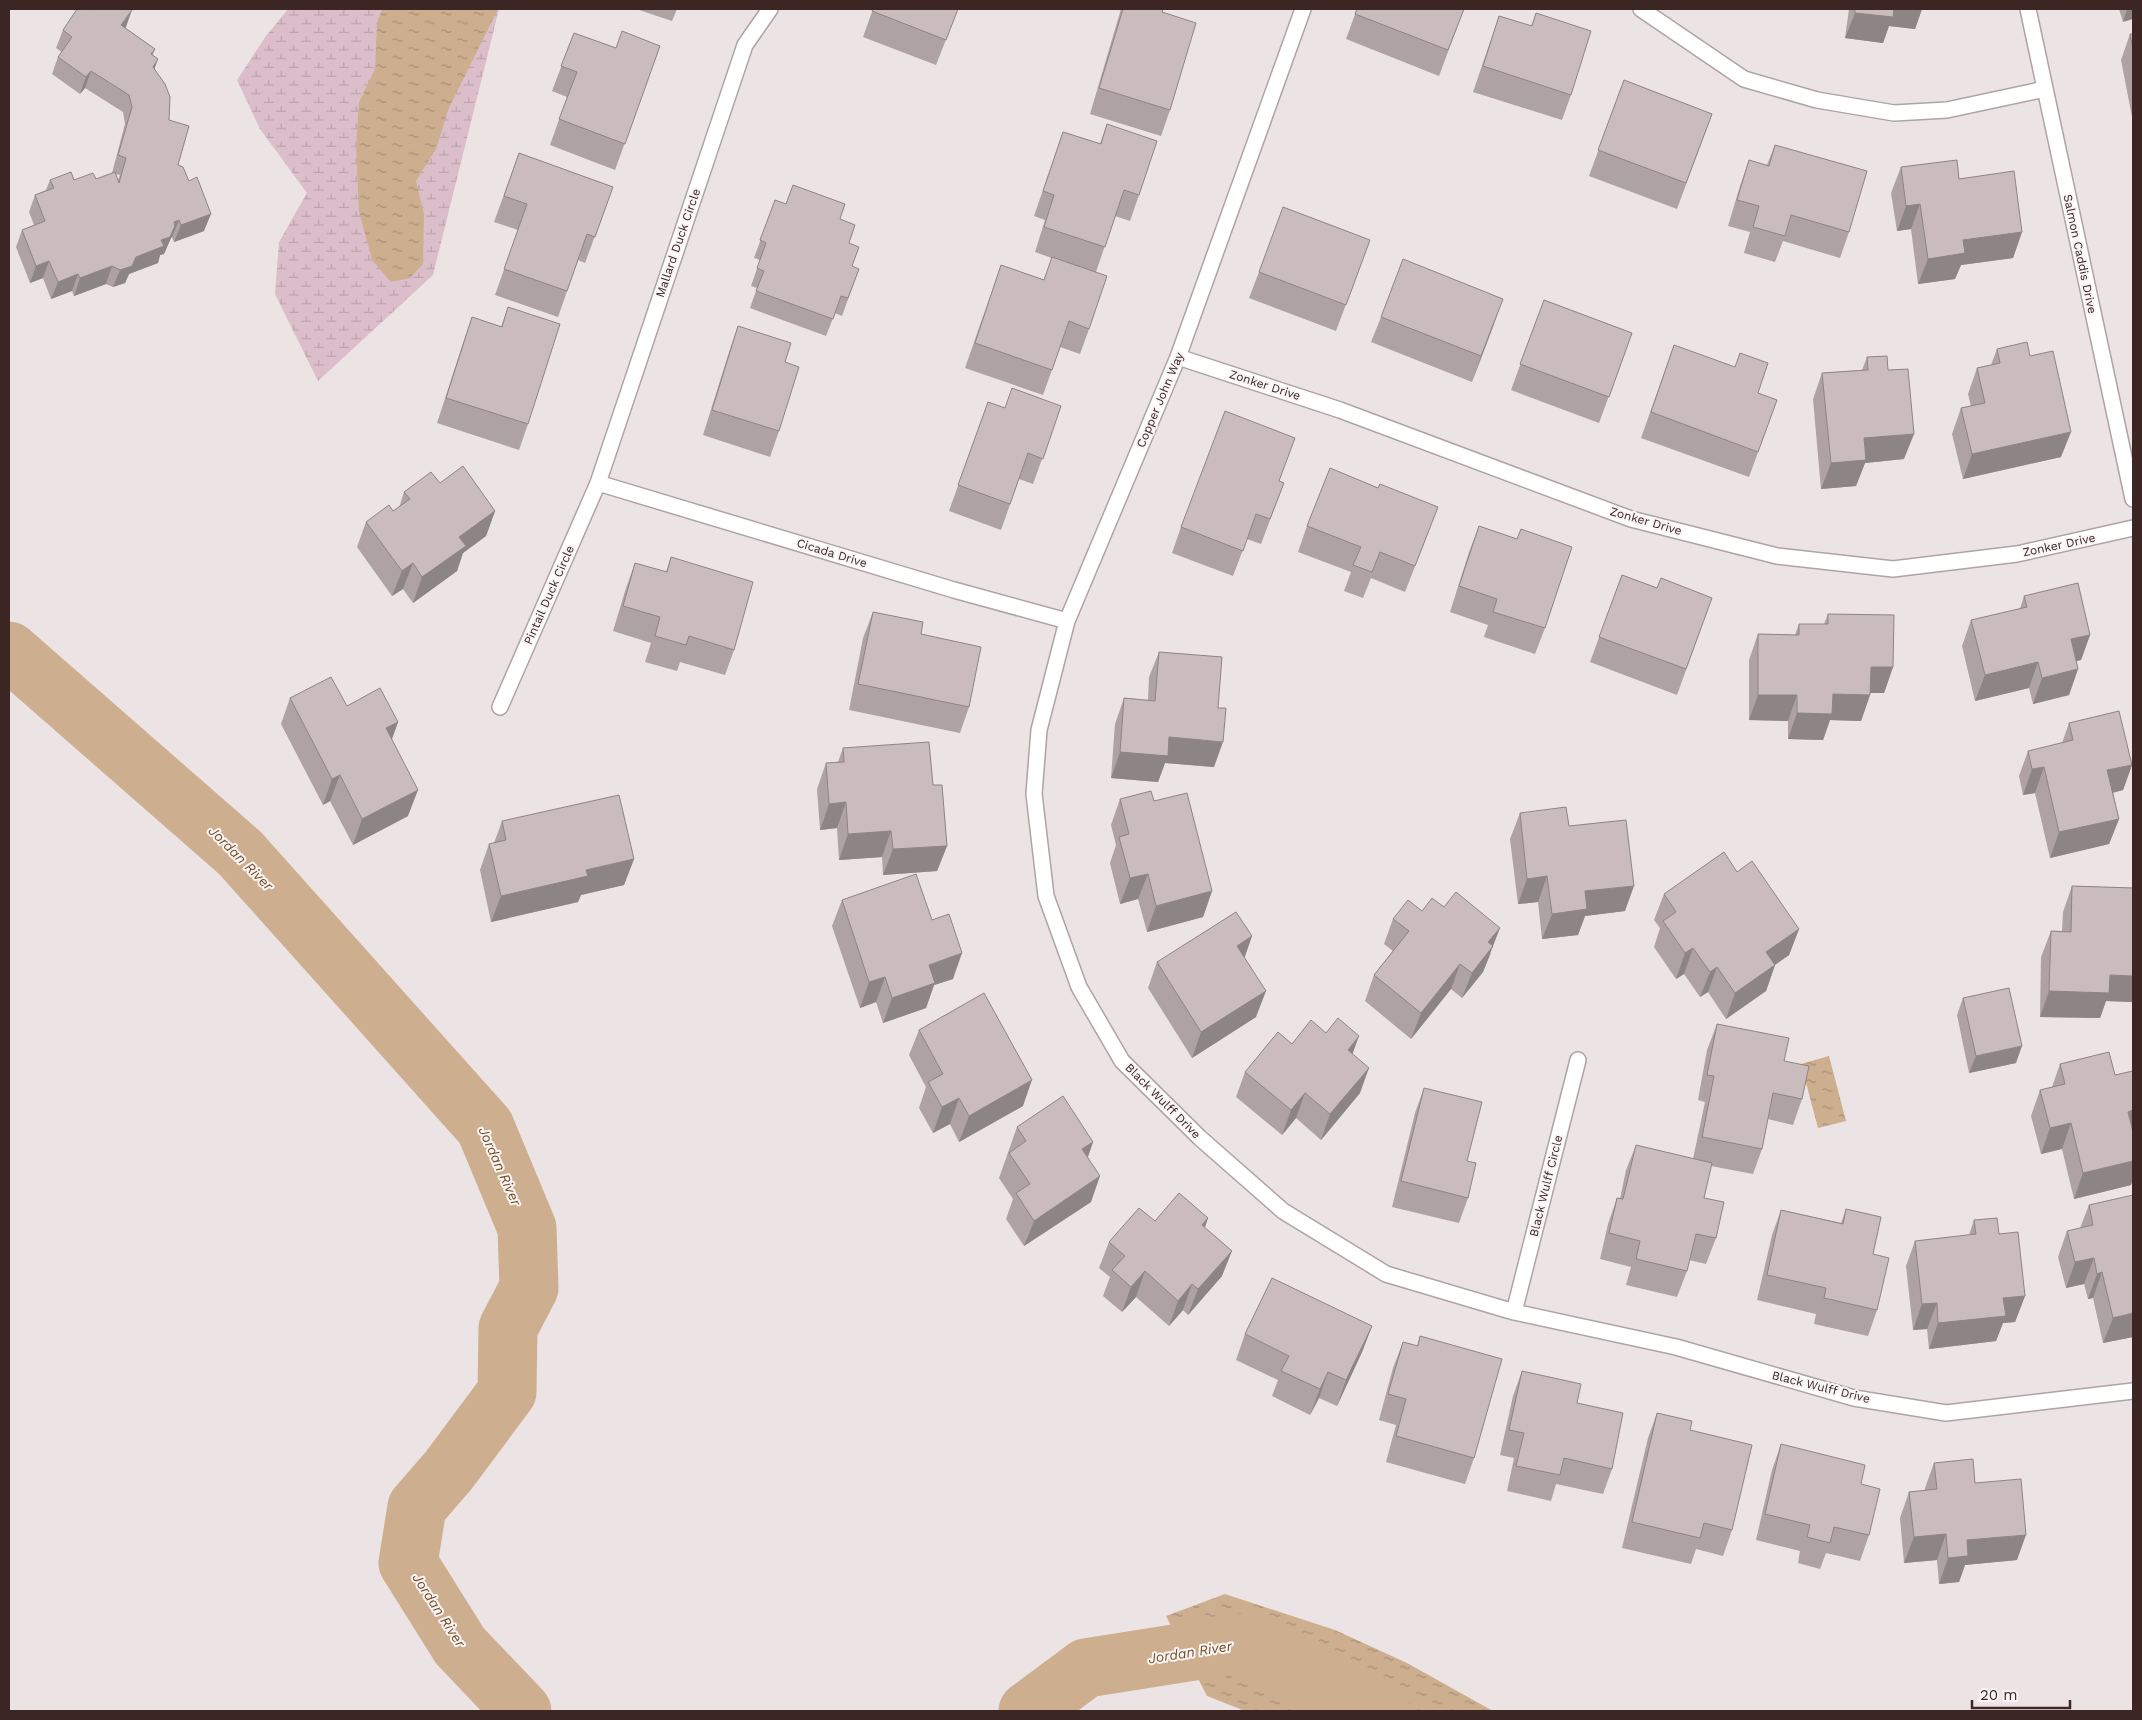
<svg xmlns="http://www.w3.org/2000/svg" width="2142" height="1720" font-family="'Work Sans',sans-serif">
<defs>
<pattern id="wetland-marsh" width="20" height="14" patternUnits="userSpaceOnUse" patternTransform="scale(1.25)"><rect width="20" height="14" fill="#dbbec9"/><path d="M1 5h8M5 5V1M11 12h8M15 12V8" fill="none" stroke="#bda3ac"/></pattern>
<pattern id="water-ripples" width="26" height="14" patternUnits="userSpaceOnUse" patternTransform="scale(1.25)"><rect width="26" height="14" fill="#cdaf90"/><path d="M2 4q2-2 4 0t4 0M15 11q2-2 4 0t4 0" fill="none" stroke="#a88e75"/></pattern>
</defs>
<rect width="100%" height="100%" fill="#ece3e4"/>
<!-- wetland -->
<path fill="url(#wetland-marsh)" d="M288,9H499L433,275L318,381L275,294L279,242L307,193L260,129L237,80L266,36Z"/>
<!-- water -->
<path fill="url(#water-ripples)" d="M382,9H498L449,108L436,149L416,181L424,214L423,264L410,278L391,282L372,260L359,211L356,146L359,102L375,69L377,23Z
M1829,1056L1846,1121L1818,1128L1801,1064Z
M1225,1594L1335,1630L1407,1663L1493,1711H1245L1207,1696L1166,1616Z"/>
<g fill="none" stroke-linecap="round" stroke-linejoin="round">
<!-- river -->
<path stroke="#cdaf90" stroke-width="59" d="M9,651L240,853L485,1127L527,1228L529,1288L508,1328L507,1392L449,1470L417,1507L408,1563L460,1646L522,1711
M1028,1711L1086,1668L1244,1643L1381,1711"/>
<!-- minor casing -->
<g stroke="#b0a3a3" stroke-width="18">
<path id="minor" d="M1303,9L1178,357L1067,621L1039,730L1034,794L1046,896L1079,987L1122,1061L1200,1138L1283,1211L1386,1274L1514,1312L1676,1347L1854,1398L1946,1413L2133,1391
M1641,9L1744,79L1817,100L1894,113L1947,110L2045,89
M2028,9L2133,499
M1178,357L1340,410L1631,519L1777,556L1893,569L2017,554L2133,528
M598,483L954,590L1067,621
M500,707L598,483L745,45L770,9
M1514,1312L1578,1060"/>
</g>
<!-- minor -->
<use href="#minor" stroke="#fff" stroke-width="15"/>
</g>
<!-- wall -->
<path fill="#aea2a3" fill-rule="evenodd" d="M636,9H677L672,21Z
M873,9H958L936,65L863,37Z
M1121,9H1163L1162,12L1170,110L1161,136L1090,114Z
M1357,9H1464L1439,76L1346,39Z
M1849,9H1922L1915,29L1889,26L1883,43L1845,38Z
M2119,9H2133L2123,22Z
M1536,13L1571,95L1562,120L1473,92L1499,16L1531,26Z
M126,27L125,28L155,49L153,55L154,69L169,120L178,165L204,231L174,242L172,237L171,238L164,254L160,255L158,263L129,274L125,283L113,287L106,284L74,296L72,291L51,299L43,278L30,283L16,247L22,230L34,225L29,212L35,195L46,190L50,180H74L96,179L112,173L125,124L123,112L85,88L80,94L52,74L58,57L62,52L56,48L63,30ZM115,174L120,175L118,180Z
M574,33L616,48L660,46L615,170L550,145L567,97L552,91Z
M2130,34H2133V122L2121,60Z
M1624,80L1712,114L1677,209L1589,176Z
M1107,124L1139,195L1130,221L1115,216L1096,272L1089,329L1080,354L1060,347L1043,395L965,368L1001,265L1044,280L1052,258L1035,252L1045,220L1034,216L1063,132L1100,144Z
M1775,145L1849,232L1840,258L1783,241L1775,262L1744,253L1750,232L1728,226L1740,186L1749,160L1767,165Z
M519,153L613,187L585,263L578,260L558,317L495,295L518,230L494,222Z
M1901,167L1959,179L2022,232L2013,258L1961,265L1955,279L1918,284L1911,229L1897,231L1891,193Z
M775,200L786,204L840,219L849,243L852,266L859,269L842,316L835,313L826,336L750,308L757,288L751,286L760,260L754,258Z
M1370,240L1336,331L1249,298L1259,272Z
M1544,300L1632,333L1599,423L1511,390Z
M508,307L528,424L519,450L437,423L463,343L472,317L501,327Z
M1381,317L1494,324L1472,382L1371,342Z
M738,326L785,362L779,431L770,457L703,435L729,352Z
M1674,345L1758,393L1777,400L1749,477L1641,438Z
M1997,349L2030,356L2061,457L1963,479L1952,434L1961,408L1971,406L1968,394L1977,368L1991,365Z
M1867,357L1888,370L1904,459L1865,463L1856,486L1821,489L1813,399L1822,373L1862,370Z
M988,402L1005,408L1061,406L1033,484L1019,479L1001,530L949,511Z
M1279,481L1284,483L1261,544L1247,539L1233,576L1172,553L1181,527Z
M440,483L495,511L486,536L463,553L457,571L413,603L403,589L392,596L357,547L366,522L393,511L399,508L404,492Z
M1307,526L1428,533L1405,592L1371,578L1363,598L1344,591L1351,572L1298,552Z
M1479,526L1517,539L1521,529L1545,628L1535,654L1484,637L1488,625L1450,612L1469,552Z
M671,557L734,650L725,675L680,662L677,671L645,662L651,643L613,631L626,588L635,563L666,572Z
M1622,575L1657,588L1712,598L1677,695L1590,662Z
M2024,596L2090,635L2081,660L2076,661L2078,669L2069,695L2033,704L2029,688L1975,701L1962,646L1971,620L2020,609Z
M873,612L921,634L969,707L960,733L849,710L863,638Z
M1828,614L1893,667L1884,693H1870V695L1861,721L1830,720L1823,740L1788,739V721L1749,720V660L1758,634L1795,635L1799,624H1824Z
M1159,652L1214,767L1165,763L1158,782L1111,778L1115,724L1124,698L1148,700L1149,677Z
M290,698L347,706L398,722L392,739L408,816L353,845L330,801L323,805L281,724Z
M2069,723L2132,765L2123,790L2113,793L2119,819L2109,844L2050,858L2035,793L2023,795L2019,776L2028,751L2062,743Z
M843,748L933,785L947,846L937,871L883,875L882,857L839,860L837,828L820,830L817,789L826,763L838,762Z
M1120,799L1154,801L1212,891L1203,917L1147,932L1138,899L1120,904L1110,863L1116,845L1111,825Z
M1520,813L1569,826L1625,911L1585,916L1578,935L1542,939L1538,902L1518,904L1510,839Z
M502,821L634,859L624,885L581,895L578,902L491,922L480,870L489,844L494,843Z
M1737,872L1799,929L1789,955L1775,965L1766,991L1726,1019L1708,992L1700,997L1684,974L1676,979L1654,947L1660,928L1654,920L1664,894Z
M2072,886L2133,888V1002L2106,1001L2100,1018L2040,1017L2041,957L2051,931H2062L2063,912Z
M842,900L953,979L934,985L926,1008L883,1023L876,1002L860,1008L832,926Z
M1422,911L1491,953L1483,972L1462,998L1451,989L1411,1039L1365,1001L1374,975L1393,951L1384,944L1393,919Z
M1252,936L1244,958L1256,1017L1192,1058L1148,988L1157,962Z
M1963,998L2016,1063L1969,1073L1957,1015Z
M1717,1024L1784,1061L1802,1099L1793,1125L1768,1119L1762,1149L1753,1174L1711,1166L1704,1198L1716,1238L1706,1264L1689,1260L1687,1271L1677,1297L1626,1285L1631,1267L1600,1259L1608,1224L1617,1198L1620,1199L1626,1170L1636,1145L1693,1159L1705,1102L1698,1100L1707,1050Z
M919,1030L1023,1106L959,1142L950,1124L933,1133L919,1108L926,1087L909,1055Z
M1326,1033L1352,1054L1360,1093L1321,1140L1296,1118L1282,1135L1236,1097L1245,1072L1292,1044Z
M2060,1064L2115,1075L2133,1071V1178L2131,1185L2074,1199L2062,1149L2041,1154L2031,1116L2040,1090L2052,1087Z
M1424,1088L1467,1161L1468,1198L1459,1223L1392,1207L1415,1113Z
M1017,1127L1093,1142L1088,1157L1091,1202L1024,1246L1006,1219L1013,1199L999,1178Z
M2089,1205L2133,1337L2103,1343L2093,1298L2088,1299L2084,1284L2066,1288L2058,1257L2067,1231L2080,1228Z
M1846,1209L1873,1254L1877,1310L1868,1336L1814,1324L1816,1314L1757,1300L1772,1235L1781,1210L1841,1223Z
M1208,1218L1205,1227L1222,1276L1188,1315L1183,1310L1169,1326L1136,1297L1122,1312L1103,1296L1110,1277L1099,1268L1109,1242L1155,1221Z
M1974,1220L1999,1234L2025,1296L2015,1322L2003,1323L1996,1341L1929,1349L1927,1329L1913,1330L1906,1266L1915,1241L1969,1235Z
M1372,1326L1362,1352L1337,1406L1319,1398L1310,1415L1272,1396L1278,1380L1236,1360L1245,1334Z
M1420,1336L1474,1458L1465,1484L1386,1462L1396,1425L1379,1420L1393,1368L1403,1342L1417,1346Z
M1522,1371L1577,1403L1612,1469L1603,1494L1556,1484L1551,1501L1507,1491L1514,1458L1500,1455L1513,1396Z
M1657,1413L1690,1430L1732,1530L1723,1556L1696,1549L1691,1564L1622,1548L1648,1438Z
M1781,1444L1861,1484L1869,1535L1860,1561L1826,1553L1820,1569L1798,1563L1800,1551L1756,1540L1772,1470Z
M1934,1463L1975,1483L2017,1560L1965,1565L1959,1582L1939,1584L1937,1560L1904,1563L1900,1518L1909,1492L1925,1491V1488Z"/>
<!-- shaded-wall -->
<path fill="#8d8484" d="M1891,9H1922L1915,29L1889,26L1883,43L1845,38L1855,13Z
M2127,9H2133V19L2123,22Z
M132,10L126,27L114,42L121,25Z
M158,59L152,76L153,67Z
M91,71L85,88L80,94L86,77Z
M1920,204L1911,229L1897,231L1906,206Z
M211,214L204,231L174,242L181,225Z
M179,220L172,237L171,238L164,254L160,255L158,263L129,274L125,283L113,287L120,270L136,257L161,240L174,222Z
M2022,232L2013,258L1961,265L1955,279L1918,284L1928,259L1963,240Z
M49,261L43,278L30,283L36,266Z
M112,266L106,284L74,296L80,278Z
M78,274L72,291L51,299L58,282Z
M1503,299L1494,324L1472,382L1481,356Z
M2071,432L2061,457L1963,479L1972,454Z
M1914,434L1904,459L1865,463L1856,486L1821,489L1831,463L1864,438Z
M495,511L486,536L463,553L457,571L413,603L422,577L459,537Z
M413,563L403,589L392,596L402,571Z
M2090,635L2081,660L2062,665L2071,639Z
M2038,662L2029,688L1975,701L1985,675Z
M1871,667H1893L1884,693H1861Z
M2078,669L2069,695L2033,704L2042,678Z
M1833,694L1870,695L1861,721L1830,720L1823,740L1788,739L1797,713Z
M1758,695H1797L1788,721L1749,720Z
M398,722L389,747L386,728Z
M1169,737L1223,742L1214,767L1165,763L1158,782L1111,778L1120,752Z
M2132,765L2123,790L2098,796L2107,770Z
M2044,767L2035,793L2023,795L2032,769Z
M340,775L330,801L323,805L332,779Z
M418,790L408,816L353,845L362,819Z
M846,802L837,828L820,830L829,804Z
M2119,819L2109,844L2050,858L2059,832Z
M891,831L882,857L839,860L848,834Z
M947,846L937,871L883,875L893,849Z
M634,859L624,885L581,895L578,902L491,922L501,896L586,870Z
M1148,874L1138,899L1120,904L1130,878Z
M1547,876L1538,902L1518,904L1527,879Z
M1634,886L1625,911L1585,916L1578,935L1542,939L1552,914L1585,891Z
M1212,891L1203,917L1147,932L1156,906Z
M1500,928L1483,972L1462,998L1472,973L1488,942Z
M1799,929L1789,955L1756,978L1766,952Z
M1252,936L1243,962L1237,946Z
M1693,948L1684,974L1676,979L1685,953Z
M962,953L953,979L934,985L926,1008L883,1023L892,998L929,965Z
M1460,964L1451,989L1411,1039L1421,1013Z
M1775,965L1766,991L1726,1019L1735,993Z
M1717,967L1708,992L1700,997L1710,972Z
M2110,975L2133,976V1002L2106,1001L2100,1018L2040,1017L2049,991Z
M885,977L876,1002L860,1008L869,982Z
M1266,991L1256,1017L1192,1058L1201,1032Z
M1359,1036L1350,1061L1348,1050Z
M2022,1046L2016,1063L1969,1073L1976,1056Z
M1369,1068L1360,1093L1321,1140L1330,1114Z
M1032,1080L1023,1106L959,1142L969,1116Z
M1305,1093L1296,1118L1282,1135L1291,1110Z
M959,1098L950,1124L933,1133L942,1107Z
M2133,1110V1134L2128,1112Z
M2071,1123L2062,1149L2041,1154L2050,1128Z
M1093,1142L1084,1167L1082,1149Z
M2133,1161V1178L2131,1185L2074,1199L2083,1173Z
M1100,1176L1091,1202L1024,1246L1034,1221Z
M1208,1218L1199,1244L1202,1225Z
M1232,1251L1222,1276L1188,1315L1198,1289Z
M2094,1258L2084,1284L2066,1288L2075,1262Z
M1145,1271L1136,1297L1122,1312L1131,1287Z
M2102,1272L2093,1298L2088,1299L2097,1274Z
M1192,1284L1183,1310L1169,1326L1178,1301Z
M2025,1296L2015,1322L2003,1323L1996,1341L1929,1349L1938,1323L2003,1298Z
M1937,1303L1927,1329L1913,1330L1922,1304Z
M2133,1313V1337L2103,1343L2113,1318Z
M1372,1326L1362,1352L1337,1406L1346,1380Z
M1328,1372L1319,1398L1310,1415L1320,1389Z
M1946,1534L1937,1560L1904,1563L1914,1537Z
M2026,1535L2017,1560L1965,1565L1959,1582L1939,1584L1948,1558L1967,1540Z"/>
<!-- building -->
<path fill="#cabcbd" stroke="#8d8484" d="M77,9H89L91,10L92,9H131L132,10L121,25L155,49L151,54L158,59L153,67L165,84L170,97L169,120L189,126L178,165L183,167L189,181L197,177L211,214L181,225L179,220L174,222L175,226L170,237L161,240L164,246L136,257L132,266L120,270L112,266L80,278L78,274L58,282L49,261L36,266L22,230L45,221L35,195L54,188L50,180L71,172L74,180L93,173L96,179L115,172L119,183L126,158L118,155L132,107L129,95L91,71L86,77L58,57L72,37L63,30Z
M873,9H958L946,40L872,11Z
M1123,9H1163L1162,12L1196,23L1170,110L1099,88Z
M1357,9H1464L1448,50L1355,14Z
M1855,9H1894L1893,17L1855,13Z
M1536,13L1591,31L1571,95L1483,66L1499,16L1532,26Z
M622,31L660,46L625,144L559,119L577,72L561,66L574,33L616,48Z
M2130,34H2133V49Z
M1624,80L1712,114L1686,183L1598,150Z
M1107,124L1157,141L1139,195L1124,190L1105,247L1044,227L1054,195L1043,191L1063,132L1101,144Z
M1775,145L1867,171L1849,232L1791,215L1785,236L1753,227L1759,206L1737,200L1749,160L1769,166Z
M519,153L613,187L595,237L587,234L567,291L504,269L527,204L504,196Z
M1957,160L1959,179L2014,171L2022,232L1963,240L1965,253L1928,259L1920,204L1906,206L1901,167Z
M793,185L845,204L840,219L855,225L849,243L859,247L852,266L859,269L848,298L841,296L833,319L756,291L764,271L757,268L766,243L760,240L775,200L786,204Z
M1283,207L1370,240L1346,305L1259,272Z
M1052,257L1107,276L1089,329L1069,321L1052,370L975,343L1001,265L1044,280Z
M1403,259L1503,299L1481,356L1381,317Z
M1544,300L1632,333L1609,397L1520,364Z
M508,307L560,324L528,424L446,398L472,317L502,327Z
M738,326L791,343L785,362L799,367L779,431L712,410Z
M2027,342L2030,356L2053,351L2071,432L1972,454L1961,408L1985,403L1977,368L2000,363L1997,349Z
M1674,345L1735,367L1740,353L1768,363L1758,393L1777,400L1758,452L1651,412Z
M1887,356L1888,370L1908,369L1914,434L1864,438L1866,460L1831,463L1822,373L1868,370L1867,357Z
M1012,388L1061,406L1043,459L1028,453L1010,504L958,485L988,402L1005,408Z
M1225,411L1295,438L1279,481L1284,483L1270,519L1256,514L1243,551L1181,527Z
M463,466L495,511L459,537L466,546L422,577L413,563L402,571L366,522L389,505L393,511L410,499L404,492L431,472L440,483Z
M1330,468L1378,488L1380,484L1438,507L1415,566L1380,552L1372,572L1353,565L1361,547L1307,526Z
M1479,526L1517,539L1521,529L1572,547L1545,628L1493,612L1497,599L1459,586Z
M671,557L753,582L734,650L689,636L686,645L655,636L660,617L623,606L635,563L667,572Z
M1622,575L1657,588L1661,578L1712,598L1686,669L1599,637Z
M2078,583L2090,635L2071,639L2078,669L2042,678L2038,662L1985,675L1971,620L2027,607L2024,596Z
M873,612L923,622L921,634L981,647L969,707L858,684Z
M1828,614L1894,615L1893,667H1871L1870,695L1833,694L1832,714L1797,713V695H1758V634L1799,635V624H1828Z
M1159,652L1222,657L1218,708H1226L1223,742L1169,737L1168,756L1120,752L1124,698L1155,701Z
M331,677L347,706L380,688L398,722L386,728L418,790L362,819L340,775L332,779L290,698Z
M2119,711L2132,765L2107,770L2119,819L2059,832L2044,767L2032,769L2028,751L2073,740L2069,723Z
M929,742L933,785H942L947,846L893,849L891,831L848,834L846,802L829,804L826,763L844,762L843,748Z
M1151,791L1154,801L1187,793L1212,891L1156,906L1148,874L1130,878L1119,837L1129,834L1120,799Z
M619,795L634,859L586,870L588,876L501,896L489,844L506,840L502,821Z
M1566,807L1569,826L1626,820L1634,886L1585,891L1587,909L1552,914L1547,876L1527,879L1520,813Z
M1724,852L1737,872L1752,861L1799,929L1766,952L1775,965L1735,993L1717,967L1710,972L1693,948L1685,953L1663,921L1676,912L1664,894Z
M916,874L932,920L949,914L962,953L929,965L935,983L892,998L885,977L869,982L842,900Z
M2072,886L2133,888V976L2110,975L2109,993L2049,991L2051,931L2071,932Z
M1456,892L1500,928L1488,942L1493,946L1472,973L1460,964L1421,1013L1374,975L1409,931L1393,919L1408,900L1422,911L1432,898L1444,907Z
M1236,912L1252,936L1237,946L1266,991L1201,1032L1157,962Z
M2009,988L2022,1046L1976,1056L1963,998Z
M984,993L1032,1080L969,1116L959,1098L942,1107L928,1082L943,1074L919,1030Z
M1338,1018L1359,1036L1348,1050L1369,1068L1330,1114L1305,1093L1291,1110L1245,1072L1278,1032L1292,1044L1311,1020L1326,1033Z
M1717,1024L1789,1038L1784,1061L1809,1066L1802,1099L1773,1093L1762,1149L1702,1137L1714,1076L1707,1075Z
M2109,1052L2115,1075L2133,1071V1110L2128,1112L2133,1132V1161L2083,1173L2071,1123L2050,1128L2040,1090L2065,1084L2060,1064Z
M1424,1088L1482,1102L1467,1161L1476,1163L1468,1198L1401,1181Z
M1063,1096L1093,1142L1082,1149L1100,1176L1034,1221L1016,1193L1030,1184L1009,1153L1026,1141L1017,1127Z
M1636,1145L1712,1163L1704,1198L1724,1202L1716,1238L1696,1234L1687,1271L1636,1259L1640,1241L1609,1233L1617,1198L1623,1199Z
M1179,1193L1208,1218L1202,1225L1232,1251L1198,1289L1192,1284L1178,1301L1145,1271L1131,1287L1112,1270L1125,1256L1109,1242L1139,1208L1155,1221Z
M2133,1195V1313L2113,1318L2102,1272L2097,1274L2094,1258L2075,1262L2067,1231L2093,1225L2089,1205Z
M1846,1209L1881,1217L1873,1254L1889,1258L1877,1310L1824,1298L1826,1288L1767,1275L1781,1210L1843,1224Z
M1997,1218L1999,1234L2018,1232L2025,1296L2003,1298L2006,1316L1938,1323L1937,1303L1922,1304L1915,1241L1976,1234L1974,1220Z
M1272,1278L1372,1326L1346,1380L1328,1372L1320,1389L1281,1371L1289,1356L1245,1334Z
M1420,1336L1502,1359L1474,1458L1396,1436L1406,1399L1388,1394L1403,1342L1418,1346Z
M1522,1371L1581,1384L1577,1403L1623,1413L1612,1469L1564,1458L1560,1475L1516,1466L1524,1433L1509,1430Z
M1657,1413L1692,1421L1690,1430L1752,1445L1732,1530L1704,1523L1700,1538L1632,1522Z
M1781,1444L1865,1465L1861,1484L1880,1489L1869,1535L1834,1527L1830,1543L1807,1537L1810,1525L1765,1514Z
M1973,1459L1975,1483L2021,1479L2026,1535L1967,1540L1968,1556L1948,1558L1946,1534L1914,1537L1909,1492L1937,1489L1934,1463Z"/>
<g text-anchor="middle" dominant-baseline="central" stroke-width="4" stroke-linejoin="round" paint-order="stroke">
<!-- street labels -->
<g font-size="12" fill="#3c2624" stroke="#f9f4f5">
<text transform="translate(678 243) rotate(-71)">Mallard Duck Circle</text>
<text transform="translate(2080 254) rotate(78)">Salmon Caddis Drive</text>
<text transform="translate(1265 385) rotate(18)">Zonker Drive</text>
<text transform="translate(1160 400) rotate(-67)">Copper John Way</text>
<text transform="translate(1646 521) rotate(16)">Zonker Drive</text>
<text transform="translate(2059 545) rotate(-12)">Zonker Drive</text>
<text transform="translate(832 553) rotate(17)">Cicada Drive</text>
<text transform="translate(549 595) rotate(-66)">Pintail Duck Circle</text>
<text transform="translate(1163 1101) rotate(45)">Black Wulff Drive</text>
<text transform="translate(1546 1186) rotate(-76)">Black Wulff Circle</text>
<text transform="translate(1821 1387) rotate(14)">Black Wulff Drive</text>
</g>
<!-- water labels -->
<g font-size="14" font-style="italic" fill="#744d23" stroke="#f9f4f5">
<text transform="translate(241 858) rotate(45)">Jordan River</text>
<text transform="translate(500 1166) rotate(66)">Jordan River</text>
<text transform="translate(439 1610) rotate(57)">Jordan River</text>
<text transform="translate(1190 1652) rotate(-9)">Jordan River</text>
</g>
</g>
<!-- border -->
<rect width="2142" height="1720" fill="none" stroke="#3c2624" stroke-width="20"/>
<!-- scale -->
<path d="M1972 1700v8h98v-8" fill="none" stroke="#3c2624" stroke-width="2.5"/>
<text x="1980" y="1700" font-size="15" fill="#3c2624" stroke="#f9f4f5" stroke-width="4" paint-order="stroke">20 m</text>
</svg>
